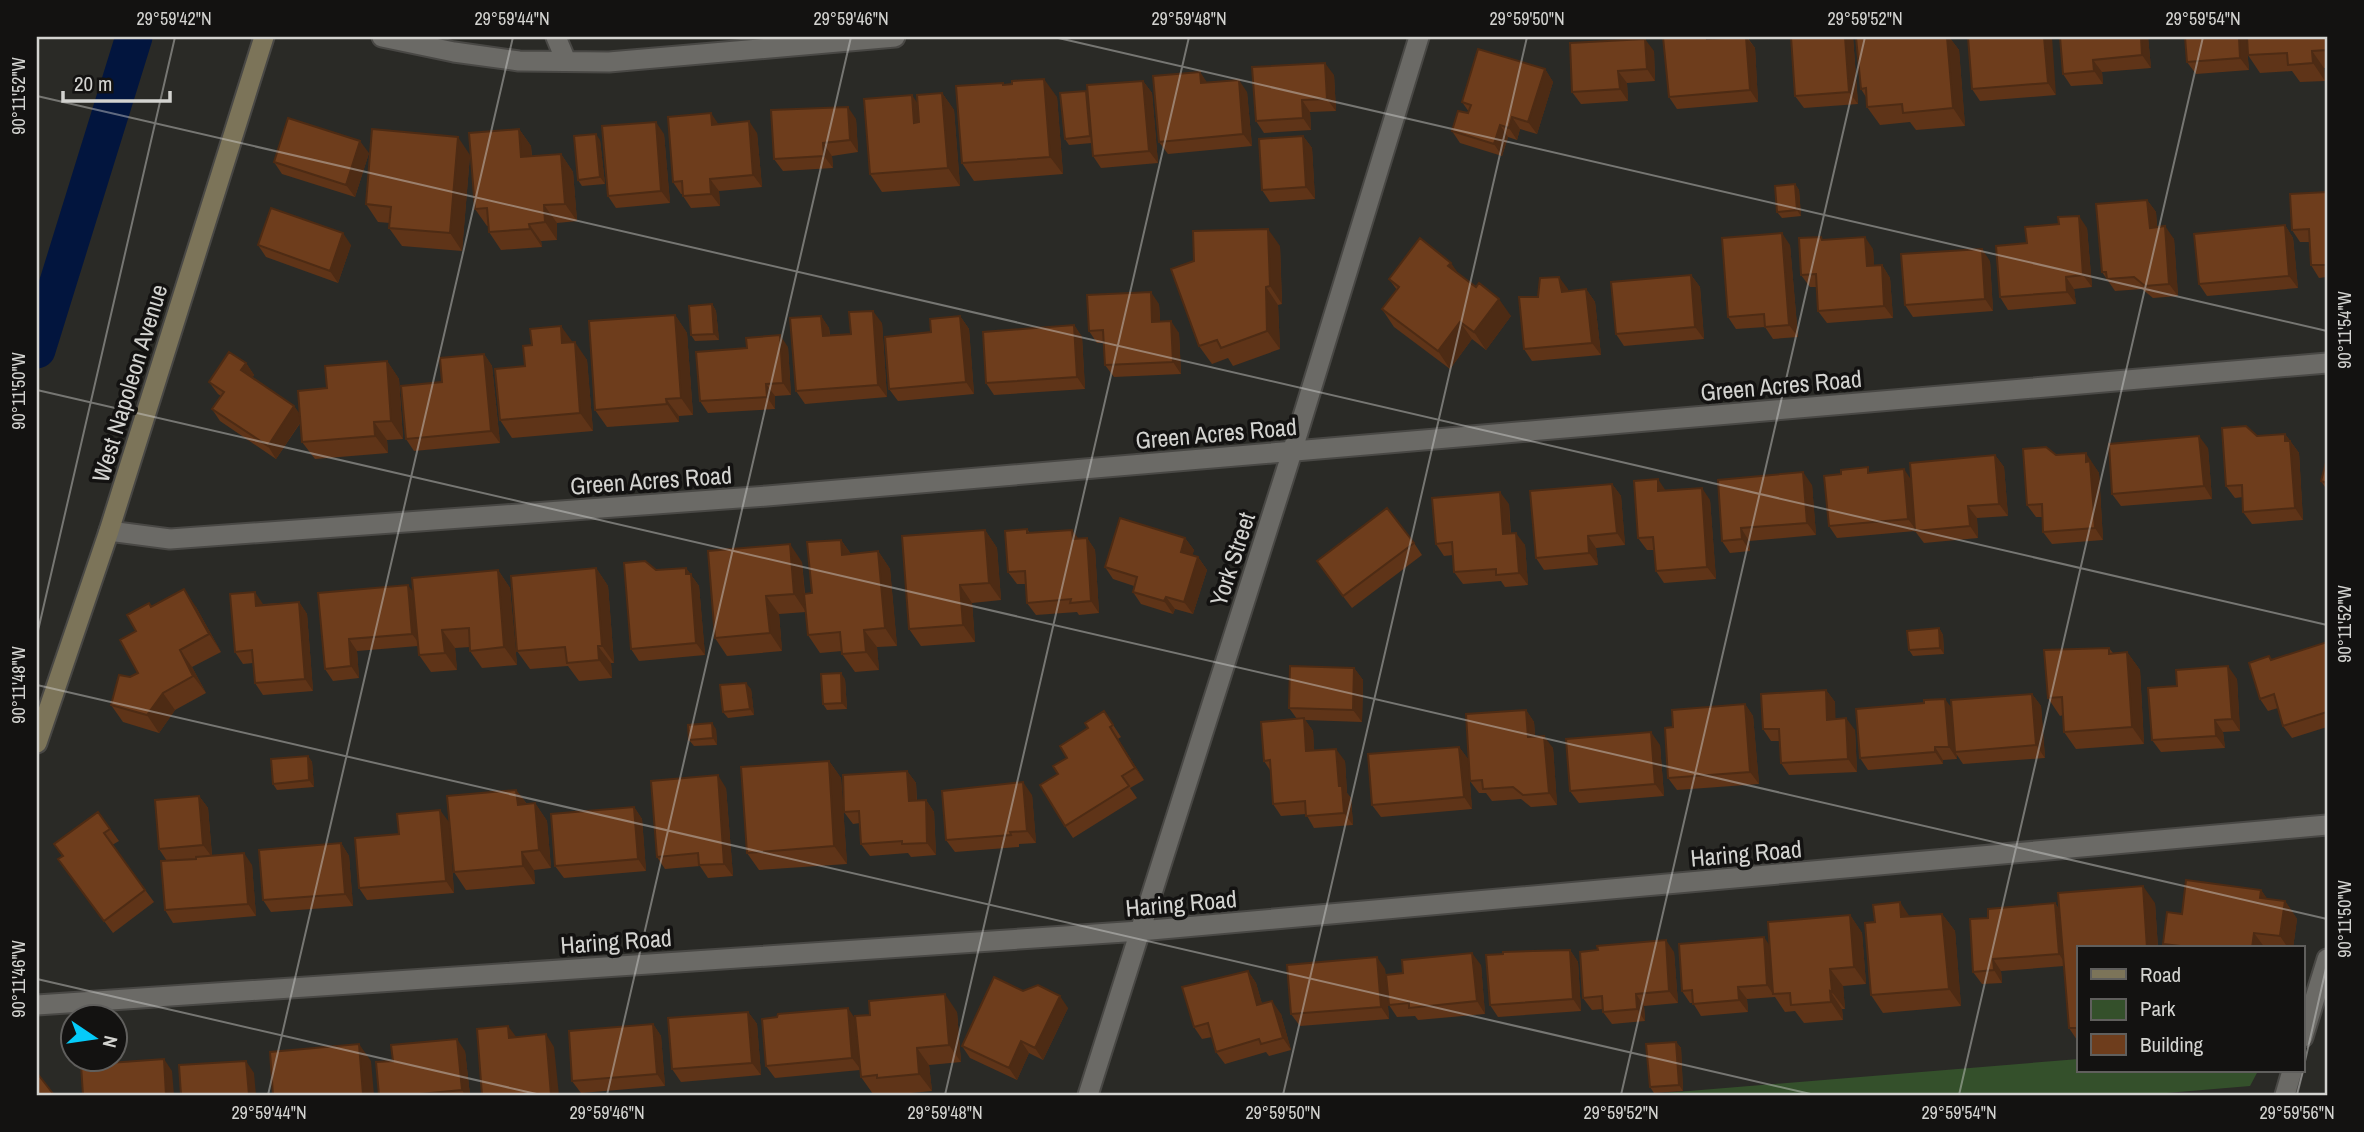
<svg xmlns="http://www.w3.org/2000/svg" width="2364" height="1132" font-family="'Archivo Narrow',sans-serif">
<rect width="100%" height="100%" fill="#2a2a26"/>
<!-- green -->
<path fill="#34502b" d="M2079,1059V1071H2258L2250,1086L2143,1095H1640Z"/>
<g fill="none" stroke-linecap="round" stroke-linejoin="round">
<!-- canal -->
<path stroke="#02153e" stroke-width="37" d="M37,350L134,37"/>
<!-- minor casing -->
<g stroke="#494845" stroke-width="23">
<path id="minor" d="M382,37L454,52L519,61L609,62L895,37
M556,37L566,61
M109,531L170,539L767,496L2327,363
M37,1005L1140,931L2327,825
M2303,1037L2327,959
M1088,1095L1292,452L1419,37
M2285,1095L2292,1071"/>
</g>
<!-- secondary casing -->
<g stroke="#494845" stroke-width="23">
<path id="secondary" d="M37,743L109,531L264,37"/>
</g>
<!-- minor -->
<use href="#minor" stroke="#6b6a66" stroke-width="19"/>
<!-- secondary -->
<use href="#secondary" stroke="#7c7459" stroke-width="19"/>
</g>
<!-- wall -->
<path fill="#5f3418" d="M1730,37H1747L1755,48L1758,102L1677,109L1669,97L1714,38Z
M1791,37H1853L1858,104L1804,108L1795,96Z
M1947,37H1949L1959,50L1965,126L1916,130L1910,122L1880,125L1867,107L1866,97L1861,89Z
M2021,37L2056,95L1980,101L1972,89Z
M2060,37H2148L2151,68L2102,72L2103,84L2071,86L2063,74Z
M2185,37H2246L2249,70L2196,74L2187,62Z
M2327,37V68H2324L2325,81L2300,82L2292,71L2260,73L2248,55Z
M1654,51L1655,81L1627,83L1628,101L1581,104L1572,92Z
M1545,69L1553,82L1537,134L1520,129L1517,140L1508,137L1502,156L1460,143L1452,131L1468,113L1469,112L1462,102Z
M1200,72L1207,83L1247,92L1252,146L1168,154L1159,142Z
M1334,75L1336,111L1310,112L1311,130L1264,133L1256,121Z
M1143,81L1152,93L1158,163L1101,168L1093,156L1092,143L1069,145L1065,139L1086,91L1088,93Z
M1003,83L1005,85L1057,97L1063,174L974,181L962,163Z
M942,93L954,110L960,186L882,192L870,174L917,103Z
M856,119L858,152L832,156L833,168L783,171L774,159Z
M718,124L757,133L762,187L719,191L720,206L691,208L683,196V194H681L673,182Z
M519,129L531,146L532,157L561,154L573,172L577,221L557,223V240L541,241L542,247L501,250L489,232L488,226H487L475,209Z
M664,134L670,203L616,208L608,196Z
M1303,136L1312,148L1315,199L1270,202L1262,190Z
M600,140L605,184L582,186L578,180Z
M369,153L355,197L282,174L274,162Z
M470,155L462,251L402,246L389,228L390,223L378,222L366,204Z
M1795,184L1799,190L1801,216L1782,218L1777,212Z
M2327,192V277L2319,278L2311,265L2309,242H2300L2292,230Z
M2147,200L2156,212L2157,227L2174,239L2178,296L2153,298L2142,289L2115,291L2102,272Z
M2285,225L2293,238L2298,288L2207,296L2199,284Z
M2087,228L2092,287L2074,289L2076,304L2008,310L2000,297L2027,243Z
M1824,240L1873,249L1874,266L1882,265L1890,278L1893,318L1827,323L1818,311L1817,287H1810L1801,275Z
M258,245H351L338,283L266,257Z
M1790,245L1798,337L1773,339L1765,327L1736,329L1728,317Z
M1280,246L1282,304L1278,305L1280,349L1233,366L1228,358L1212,364L1199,346Z
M1990,261L1993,311L1913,317L1905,305Z
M1460,275L1511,316L1486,350L1472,339L1450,369L1394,327L1382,309L1397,290L1389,279Z
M1691,275L1700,287L1704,339L1624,346L1616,334Z
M1568,289V291L1586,289L1595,302L1601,355L1532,361L1524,349L1538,297Z
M712,304L716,311L719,340L695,341L691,335Z
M1159,304L1160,321L1179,333L1181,374L1114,377L1105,365L1104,343H1097L1089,331Z
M675,315L687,333L693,415L679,416V422L607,427L595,410Z
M821,316L829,328L830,335L851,334L882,323L887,397L805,404L796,391Z
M960,316L969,329L974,394L898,401L889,389L931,332Z
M1074,325L1082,337L1085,389L994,395L986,383Z
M573,342L587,360L593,431L512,438L500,420L525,366Z
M788,347L791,395L775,396V409L708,413L700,401Z
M484,354L492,366L500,443L414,451L406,439L442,382Z
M387,361L399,379L403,439L387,440L388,453L315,459L302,442L301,422L276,459L220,421L212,409L221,396L218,394L209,382L246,363L254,375L252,378L294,406L300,415L327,388Z
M2285,434L2299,453L2303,520L2252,524L2243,512V497L2235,498L2226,486L2257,436Z
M2208,448L2212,499L2121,506L2112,494Z
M1995,455L2004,467L2008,516L1977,518L1978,538L1924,543L1915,531L1837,538L1829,526L1871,472L1911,479Z
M2056,455L2094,466L2099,473L2103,540L2052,544L2043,532V517H2036L2027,505Z
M2327,459V490L2321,481Z
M1612,484L1621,496L1625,545L1596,548L1598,565L1544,570L1536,558Z
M1812,485L1816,535L1749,541L1750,551L1730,553L1722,541Z
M1666,491L1710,500L1716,579L1664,583L1656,571L1654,550H1647L1638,538Z
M1509,504L1511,534L1525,545L1528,585L1505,587L1501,581L1463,584L1454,572L1453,555L1444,556L1436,544Z
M1027,529L1030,533L1078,539L1087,538L1095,550L1099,613L1079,615L1077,612L1036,615L1027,603L1026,584H1017L1008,572Z
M985,530L997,548L1001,600L972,603L975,642L921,646L909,629Z
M1185,538L1194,550L1192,555L1198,557L1207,570L1193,614L1175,609L1173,614L1141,604L1133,592L1134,586L1113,579L1105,567Z
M841,540L851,554L878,551L890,569L897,646L877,647L879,670L855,672L842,654V651L820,653L808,635L806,612L779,614L782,651L727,656L715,638L802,562L805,594L812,593Z
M1414,543L1422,555L1352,608L1325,573Z
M596,568L608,586L614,663H611L612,678L579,681L568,666L530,669L517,651Z
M686,568L699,586L705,655L639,661L631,649L656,570Z
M498,570L510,588L517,665L482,668L470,651V647L455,648L457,670L431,672L419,655L418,646L357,651L359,678L333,681L325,669L318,593H413Z
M299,602L307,614L313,691L263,695L255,683L253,663L243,664L235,652L263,604Z
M149,603L151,607H196L221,652L192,667L206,693L175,710L159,733L123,722L111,705L130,677L138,673L136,631Z
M1939,628L1943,635L1944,654L1913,656L1909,650Z
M2327,642V727L2292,738L2283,726L2278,708L2268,711L2260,699L2272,660Z
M2109,648L2113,653L2127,652L2140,670L2144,744L2076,749L2064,732L2063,715L2060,716L2048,698Z
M1354,668L1363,680L1362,722L1305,720L1313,731L1314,750L1345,761L1347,793L1351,798L1353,825L1314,828L1306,814L1281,816L1273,804L1270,770L1264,761L1297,719L1289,708Z
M845,679L847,709L827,710L823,704Z
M2237,679L2240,731L2223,732L2225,748L2161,752L2152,740L2177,686Z
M751,689L754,715L728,718L723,712Z
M1826,690L1835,702V719L1855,730L1857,772L1789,775L1781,763L1780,741H1771L1763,729Z
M2032,694L2041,706L2045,758L1963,764L1957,755V759L1943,760V764L1868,770L1860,758L1952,708Z
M1745,704L1753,716L1759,784L1677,790L1668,778L1673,727Z
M1526,710L1534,722L1535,736L1553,748L1557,805L1531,807L1521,799L1492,801L1486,793H1479L1470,781Z
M1104,711L1121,737L1118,739L1144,780L1130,788L1137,798L1073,838L1065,826L1058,774L1067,758L1088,728Z
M716,729L717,745L694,746L689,740Z
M1660,745L1664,796L1579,803L1570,791Z
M1459,747L1468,759L1472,809L1381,817L1372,805Z
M308,756L312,762L314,787L277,790L273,784Z
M829,761L841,778L847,864L759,870L747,853Z
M907,771L916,783L917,801L926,800L934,812L936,855L911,857L908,853L870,856L861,844L860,823L853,824L844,812Z
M726,788L733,876L708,878L700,866L665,869L657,857Z
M516,790L527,804L535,803L547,821L551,868L534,870L535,884L466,890L454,872Z
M1032,795L1036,843L1019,844V847L955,852L946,840Z
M199,796L208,808L212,855L252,865L256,916L173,923L165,910L196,859L167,861L159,849Z
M634,807L642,819L646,871L564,878L555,866Z
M98,812L119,841L112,845L154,902L113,933L58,859L62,856L54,844Z
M449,822L454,893L367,900L359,888L399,834Z
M341,843L349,856L353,906L271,912L263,900Z
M2261,890L2267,899L2285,901L2297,919L2293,948H2166L2163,944L2182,914Z
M2055,903L2059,909L2155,903L2158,948H2079V1043L2069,1028L2064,966L2001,971L2002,983L1982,984L1973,972L1988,918Z
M1942,914L1955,931L1961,1006L1883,1013L1871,995L1875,922L1910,916Z
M1850,915L1862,933L1866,984L1843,986L1845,1009H1842L1843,1020L1804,1023L1795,1011L1785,1012L1775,997L1747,999L1748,1012L1701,1016L1693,1003H1690L1682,991L1769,945Z
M1570,950L1578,962L1581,1011L1498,1017L1490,1005Z
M1598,950L1674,952L1678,1003L1644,1006L1645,1021L1612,1024L1603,1012V1009L1592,1010L1583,998Z
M1481,965L1485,1014L1418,1020L1415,1016L1397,1017L1389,1005Z
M1385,969L1389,1019L1300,1026L1291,1014Z
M1248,971L1256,983L1262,1004L1281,1014L1291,1050L1269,1056L1266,1052L1225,1064L1216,1052L1212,1037L1202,1039L1194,1027Z
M1023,991L1068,1008L1043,1060L1029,1053L1017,1080L970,1058L962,1046Z
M748,1012L757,1024L761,1075L681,1082L672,1069Z
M957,1012L961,1062L929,1065L932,1091L890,1095L888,1093L873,1094L861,1077L860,1070L775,1078L766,1066L855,1019Z
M653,1024L661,1036L665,1086L581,1093L572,1081Z
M1676,1042L1681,1048L1683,1091L1654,1093L1650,1087Z
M465,1051L470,1095H379L393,1061Z"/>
<!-- shaded-wall -->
<path fill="#4d2b14" d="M1746,37L1755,48L1758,102L1750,90Z
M1845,37H1853L1858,104L1849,92Z
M1947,37H1949L1959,50L1965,126L1953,108Z
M2044,37H2052L2056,95L2048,83Z
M2141,37H2148L2151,68L2142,55Z
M2239,37H2246L2249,70L2240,58Z
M1645,39L1654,51L1655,81L1647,69Z
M2312,51L2324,68L2325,81L2313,63Z
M2093,60L2102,72L2103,84L2094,71Z
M1325,63L1334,75L1336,111L1327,99Z
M1545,69L1553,82L1537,134L1528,122Z
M1618,71L1627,83L1628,101L1620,89Z
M1200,72L1208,84L1201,83Z
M1044,79L1057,97L1063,174L1050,157Z
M1239,80L1247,92L1252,146L1243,134Z
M1143,81L1152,93L1158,163L1149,151Z
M942,93L954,110L960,186L948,168Z
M912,95L924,113L926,140L914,123Z
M1302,100L1310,112L1311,130L1303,118Z
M848,107L856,119L858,152L850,140Z
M711,113L719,125H712Z
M1512,117L1520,129L1517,140L1509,128Z
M749,121L757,133L762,187L753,175Z
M656,122L664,134L670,203L661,191Z
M1500,125L1508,137L1502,156L1494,144Z
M519,129L531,146L533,175L521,157Z
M596,134L600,140L605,184L600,177Z
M1303,136L1312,148L1315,199L1306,187Z
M458,137L470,155L462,251L450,233Z
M360,141L369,153L355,197L346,185Z
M823,143L832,156L833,168L824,156Z
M561,154L573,172L577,221L565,204Z
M710,179L719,191L720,206L711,194Z
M1795,184L1799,190L1801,216L1797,210Z
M2147,200L2156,212L2158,240L2150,228Z
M544,205L557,223V240L545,222Z
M2079,216L2087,228L2092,287L2083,275Z
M529,224L541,241L542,247L530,229Z
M2285,225L2293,238L2298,288L2289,276Z
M2165,226L2174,239L2178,296L2169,284Z
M1268,229L1280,246L1282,304L1270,286Z
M343,233L351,245L338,283L330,271Z
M1782,233L1790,245L1798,337L1789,325Z
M1865,237L1873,249L1875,278L1867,266Z
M1982,249L1990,261L1993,311L1985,299Z
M1451,263L1463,280L1448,266Z
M1882,265L1890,278L1893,318L1884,306Z
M1691,275L1700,287L1704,339L1695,327Z
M1559,277L1568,289L1570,304L1562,292Z
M2066,277L2074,289L2076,304L2067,292Z
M1266,287L1278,305L1280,349L1267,331Z
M1586,289L1595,302L1601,355L1592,343Z
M1151,292L1159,304L1161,334L1152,322Z
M1499,299L1511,316L1486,350L1474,332Z
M712,304L716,311L719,340L714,334Z
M873,311L882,323L887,397L878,385Z
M675,315L687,333L693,415L681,398Z
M821,316L829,328L831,348L823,336Z
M960,316L969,329L974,394L966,382Z
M1171,321L1179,333L1181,374L1173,362Z
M1460,322L1472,339L1450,369L1438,351Z
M1074,325L1082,337L1085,389L1077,377Z
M561,326L574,344L562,343Z
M780,335L788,347L791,395L783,383Z
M575,342L587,360L593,431L580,413Z
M484,354L492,366L500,443L491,431Z
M387,361L399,379L403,439L391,421Z
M246,363L254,375L250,382L241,370Z
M766,384L775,396V409L767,397Z
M666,399L679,416V422L667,404Z
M294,406L303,418L276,459L268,446Z
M374,422L387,440L388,453L375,436Z
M2285,434L2299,453L2303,520L2295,508Z
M2199,436L2208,448L2212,499L2204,486Z
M2086,453L2099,473L2103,540L2095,528Z
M1995,455L2004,467L2008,516L1999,504Z
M1904,469L1912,481L1917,531L1908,519Z
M1803,472L1812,485L1816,535L1807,523Z
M1658,479L1666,491H1658Z
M1612,484L1621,496L1625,545L1617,533Z
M1702,488L1710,500L1716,579L1707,567Z
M1500,492L1509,504L1511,547L1503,534Z
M1968,506L1977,518L1978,538L1970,526Z
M1741,528L1749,541L1750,551L1742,539Z
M985,530L997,548L1001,600L989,583Z
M1072,530L1081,542L1073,539Z
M1516,533L1525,545L1528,585L1519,573Z
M1588,536L1596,548L1598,565L1589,553Z
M1087,538L1095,550L1099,613L1091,601Z
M1185,538L1194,550L1190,564L1181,552Z
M841,540L853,557L842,555Z
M790,544L802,562L806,612L794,594Z
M878,551L890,569L897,646L885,628Z
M1198,557L1207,570L1193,614L1184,602Z
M596,568L608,586L614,663L602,646Z
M686,568L699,586L705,655L696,643Z
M498,570L510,588L517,665L504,647Z
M408,585L417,597L421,646L412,634Z
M960,585L972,603L975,642L963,625Z
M184,589L196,607L221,652L209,634Z
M255,592L263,604L265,618L256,606Z
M766,596L779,614L782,651L770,633Z
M1166,597L1175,609L1173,614L1164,601Z
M299,602L307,614L313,691L305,679Z
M1939,628L1943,635L1944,654L1940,648Z
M442,630L455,648L457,670L445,653Z
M864,630L877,647L879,670L866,652Z
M349,639L357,651L359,678L351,666Z
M598,646L611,663L612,678L599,660Z
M180,650L192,667L206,693L193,676Z
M2127,652L2140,670L2144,744L2132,727Z
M2228,666L2237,679L2240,731L2232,719Z
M1354,668L1363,680L1362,722L1353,710Z
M841,673L845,679L847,709L842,703Z
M746,683L751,689L754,715L750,709Z
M1826,690L1835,702L1836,732L1827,720Z
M163,693L175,710L159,733L147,715Z
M2032,694L2041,706L2045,758L2036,745Z
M1945,699L1954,711L1955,752L1957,755V759L1949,747Z
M1745,704L1753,716L1759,784L1750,772Z
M1526,710L1534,722L1536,749L1528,737Z
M1304,718L1313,731L1315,763L1306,751Z
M1846,718L1855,730L1857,772L1848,759Z
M2215,720L2223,732L2225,748L2216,736Z
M712,723L716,729L717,745L713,738Z
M1110,727L1118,739L1144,780L1135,768Z
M1651,732L1660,745L1664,796L1655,784Z
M1544,736L1553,748L1557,805L1549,793Z
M1459,747L1468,759L1472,809L1464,797Z
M1935,747L1943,760V764L1935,752Z
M1336,749L1345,761L1347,793L1351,798L1353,825L1344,813L1339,786Z
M308,756L312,762L314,787L309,780Z
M829,761L841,778L847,864L834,846Z
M907,771L916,783L917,813L909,801Z
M718,775L726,788L733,876L724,864Z
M1023,782L1032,795L1036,843L1027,831Z
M516,790L529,807L518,805Z
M199,796L208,808L212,857L203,845Z
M926,800L934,812L936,855L927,843Z
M535,803L547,821L551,868L539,850Z
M634,807L642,819L646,871L638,859Z
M440,810L449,822L454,893L446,881Z
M341,843L349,856L353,906L345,894Z
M522,852L534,870L535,884L523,866Z
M244,853L252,865L256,916L248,904Z
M2143,886L2155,903L2158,948H2147Z
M2261,890L2273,907L2260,898Z
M2285,901L2297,919L2293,948H2288L2280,936Z
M1900,902L1912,920L1901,917Z
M2055,903L2063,916L2067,966L2059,954Z
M1942,914L1955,931L1961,1006L1949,989Z
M1850,915L1862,933L1866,984L1854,967Z
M2254,933L2265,948H2252Z
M1764,937L1772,949L1773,994L1767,985Z
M1666,940L1674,952L1678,1003L1669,991Z
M1570,950L1578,962L1581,1011L1573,999Z
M1472,953L1481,965L1485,1014L1477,1001Z
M1377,957L1385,969L1389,1019L1381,1007Z
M1993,959L2001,971L2002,983L1994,970Z
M1830,969L1843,986L1845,1009L1832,992Z
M1248,971L1256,983L1266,1018L1257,1005Z
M1738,987L1747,999L1748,1012L1739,1000Z
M1830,991L1842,1009L1843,1020L1831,1002Z
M945,994L957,1012L961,1062L949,1045Z
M1636,994L1644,1006L1645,1021L1637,1009Z
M1060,996L1068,1008L1043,1060L1035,1048Z
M1272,1001L1281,1014L1291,1050L1283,1038Z
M848,1008L856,1020L861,1070L852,1058Z
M748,1012L757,1024L761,1075L752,1063Z
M653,1024L661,1036L665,1086L657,1074Z
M508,1026L517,1038H509Z
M546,1034L554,1047L559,1095H551Z
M457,1039L465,1051L470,1095H465L462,1090Z
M1021,1041L1029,1053L1017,1080L1009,1068Z
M1676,1042L1681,1048L1683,1091L1679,1085Z
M359,1044L371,1061L374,1095H364L363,1094Z
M917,1048L929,1065L932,1091L919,1074Z
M164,1059L172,1071L174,1095H166Z
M246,1061L254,1073L256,1095H249Z"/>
<!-- building -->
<path fill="#6e3d1c" stroke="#4d2b14" stroke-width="2" d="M1663,37H1707V39L1746,37L1750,90L1669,97Z
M1791,37H1845L1849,92L1795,96Z
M1856,37H1947L1953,108L1903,113L1902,104L1867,107L1866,88L1861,89Z
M1968,37H2013V38H2021V37H2044L2048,83L1972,89Z
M2060,37H2141L2142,55L2093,60L2094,71L2063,74Z
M2185,37H2239L2240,58L2187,62Z
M2247,37H2327V50L2312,51L2313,63L2288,65L2287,53L2248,55Z
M1645,39L1647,69L1618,71L1620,89L1572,92L1570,43Z
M1478,49L1545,69L1528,122L1512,117L1509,128L1500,125L1494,144L1452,131L1458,111L1468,113L1471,105L1462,102Z
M1325,63L1327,99L1302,100L1303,118L1256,121L1252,67Z
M1200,72L1201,83L1239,80L1243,134L1159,142L1153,76Z
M1044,79L1050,157L962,163L956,86L1003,83V85L1012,84V81Z
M1143,81L1149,151L1093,156L1087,85Z
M1086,91L1090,136L1065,139L1060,93Z
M942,93L948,168L870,174L864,99L912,95L914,123L919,122L917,95Z
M848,107L850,140L823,143L824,156L774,159L771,110Z
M711,113L712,125L749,121L753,175L710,179L711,194L683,196L682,181L673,182L668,117Z
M288,118L360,141L346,185L274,162Z
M656,122L661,191L608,196L602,126Z
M372,129L458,137L450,233L389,228L391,207L366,204Z
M519,129L521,157L561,154L565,204L544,205L545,222L529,224L530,229L489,232L487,208L475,209L469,133Z
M596,134L600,177L578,180L574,136Z
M1303,136L1306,187L1262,190L1259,139Z
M1795,184L1797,210L1777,212L1775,186Z
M2327,192V265H2311L2309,229L2292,230L2290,194Z
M2147,200L2150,228L2165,226L2169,284L2145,286L2134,277L2107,279L2106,272H2102L2096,204Z
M271,208L343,233L330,271L258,245Z
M2079,216L2083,275L2066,277L2067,292L2000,297L1996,246L2027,243L2025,227L2059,224L2058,217Z
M2285,225L2289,276L2199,284L2194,234Z
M1268,229L1270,286L1266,287L1267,331L1221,348L1217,340L1199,346L1171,269L1194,261L1193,231Z
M1782,233L1789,325L1765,327L1764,314L1728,317L1722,238Z
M1821,237L1822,240L1865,237L1867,266L1882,265L1884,306L1818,311L1816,274L1801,275L1799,238Z
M1420,238L1451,263L1448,266L1476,287L1479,283L1499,299L1474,332L1460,322L1438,351L1382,309L1399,287L1389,279Z
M1982,249L1985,299L1905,305L1901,254Z
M1691,275L1695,327L1616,334L1611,282Z
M1559,277L1562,292L1586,289L1592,343L1524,349L1519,297H1538L1540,278Z
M1151,292L1152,322L1171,321L1173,362L1105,365L1103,330L1089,331L1087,295Z
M712,304L714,334L691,335L689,306Z
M873,311L878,385L796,391L790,318L821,316L823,336L851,334L849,312Z
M675,315L681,398L666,399L667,404L595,410L589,321Z
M960,316L966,382L889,389L885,337L931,332L930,319Z
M1074,325L1077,377L986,383L983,332Z
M561,326L562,343L575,342L580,413L500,420L495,369L525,366L523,346L532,345L530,329Z
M780,335L783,383L766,384L767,397L700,401L696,352L747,348L746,338Z
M229,352L246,363L241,370L294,406L268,446L212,409L224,392L209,382Z
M484,354L491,431L406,439L401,386L442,382L440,358Z
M387,361L391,421L374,422L375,436L302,442L298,391L327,388L325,366Z
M2246,426L2257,436L2285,434V441H2290L2295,508L2243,512L2242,485L2226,486L2222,428Z
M2199,436L2204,486L2112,494L2109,444Z
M2046,447L2056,455L2086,453V462L2090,461L2095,528L2043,532L2042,504L2027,505L2023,449Z
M1995,455L1999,504L1968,506L1970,526L1915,531L1910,463Z
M2327,459V483L2321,481Z
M1868,467V473L1904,469L1908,519L1829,526L1824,476L1841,474V470Z
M1803,472L1807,523L1741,528L1742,539L1722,541L1718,480Z
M1658,479V491L1702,488L1707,567L1656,571L1653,537L1638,538L1634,481Z
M1612,484L1617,533L1588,536L1589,553L1536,558L1530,491Z
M1500,492L1503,534L1516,533L1519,573L1496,575V569L1454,572L1452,542L1436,544L1432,498Z
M1387,508L1414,543L1343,596L1317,561Z
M1120,518L1185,538L1181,552L1198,557L1184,602L1166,597L1164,601L1133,592L1137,577L1105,567Z
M1027,529V533L1072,530L1073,539L1087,538L1091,601L1070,603L1071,599L1027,603L1025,571L1008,572L1005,531Z
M985,530L989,583L960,585L963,625L909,629L902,536Z
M841,540L842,555L878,551L885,628L864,630L866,652L842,654L840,632L808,635L804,594L812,593L807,542Z
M790,544L794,594L766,596L770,633L715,638L708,551Z
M645,561L656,570L686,568V574H691L696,643L631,649L624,563Z
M596,568L602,646H598L599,660L567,663L565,647L517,651L511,576Z
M498,570L504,647L470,651L469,628L442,630L445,653L419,655L412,578Z
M408,585L412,634L349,639L351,666L325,669L318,593Z
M184,589L209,634L180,650L193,676L163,693L147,715L111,705L119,675L130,677L138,673L120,640L136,631L127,615L149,603L151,607Z
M255,592L256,606L299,602L305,679L255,683L252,650L235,652L230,594Z
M1939,628L1940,648L1909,650L1907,631Z
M2327,642V712L2283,726L2274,694L2260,699L2249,663L2269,656L2271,660Z
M2109,648V654L2127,652L2132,727L2064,732L2062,697L2048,698L2044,650Z
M1290,666L1354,668L1353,710L1289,708Z
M2228,666L2232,719L2215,720L2216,736L2152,740L2148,688L2177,686L2176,670Z
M841,673L842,703L823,704L821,674Z
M746,683L750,709L723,712L720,685Z
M1826,690L1827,720L1846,718L1848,759L1781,763L1779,729H1763L1761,694Z
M2032,694L2036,745L1955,752L1951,700Z
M1945,699L1949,747H1935V752L1860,758L1856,709L1924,703V700Z
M1745,704L1750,772L1668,778L1665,728L1673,727L1672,710Z
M1526,710L1528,737L1544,736L1549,793L1523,795L1513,787L1483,789L1482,780L1470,781L1466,714Z
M1104,711L1113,725L1110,727L1135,768L1122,776L1129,786L1065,826L1040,785L1058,774L1053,766L1067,758L1060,746L1088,728L1085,723Z
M1304,718L1306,751L1336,749L1339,786H1342L1344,813L1306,816L1305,801L1273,804L1270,760L1264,761L1261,722Z
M712,723L713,738L689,740L688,725Z
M1651,732L1655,784L1570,791L1566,739Z
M1459,747L1464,797L1372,805L1368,754Z
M308,756L309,780L273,784L271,759Z
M829,761L834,846L747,853L741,767Z
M907,771L909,801L926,800L927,843L902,844V841L861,844L859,811L844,812L843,775Z
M718,775L724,864L699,865L698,853L657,857L651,781Z
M1023,782L1027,831L1010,832L1011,835L946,840L942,791Z
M516,790L518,805L535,803L539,850L522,852L523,866L454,872L447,796Z
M199,796L203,845L159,849L155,800Z
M634,807L638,859L555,866L551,814Z
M440,810L446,881L359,888L355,838L399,834L397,814Z
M98,812L110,829L104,833L145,890L104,921L58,859L63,856L54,844Z
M341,843L345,894L263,900L259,850Z
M244,853L248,904L165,910L161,861L196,859V857Z
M2186,880L2261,890L2260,898L2285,901L2280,936L2254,933L2252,948H2198L2163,944L2167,912L2182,914Z
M2143,886L2147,948H2079V1028H2069L2058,893Z
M1900,902L1901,917L1942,914L1949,989L1871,995L1865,923L1875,922L1873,905Z
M2055,903L2059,954L1993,959L1994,970L1973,972L1970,919L1988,918V909Z
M1850,915L1854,967L1830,969L1832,992L1830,991L1831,1002L1791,1005L1790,993L1773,994L1768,922Z
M1764,937L1767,985L1738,987L1739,1000L1693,1004L1692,990L1682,991L1679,944Z
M1666,940L1669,991L1636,994L1637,1009L1603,1012L1602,996L1583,998L1580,952L1598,950L1597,946Z
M1570,950L1573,999L1490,1005L1486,955L1503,954V952Z
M1472,953L1477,1001L1409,1008V1003L1389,1005L1386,975L1403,973L1402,960Z
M1377,957L1381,1007L1291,1014L1287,965Z
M1248,971L1257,1005L1272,1001L1283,1038L1261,1044L1259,1039L1216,1052L1208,1023L1194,1027L1182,987Z
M994,977L1023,991L1038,985L1060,996L1035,1048L1021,1041L1009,1068L962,1046Z
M945,994L949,1045L917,1048L919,1074L877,1078V1075L861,1077L855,1016L870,1015L869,1001Z
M848,1008L852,1058L766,1066L762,1019L777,1017L778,1014Z
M748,1012L752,1063L672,1069L668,1018Z
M653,1024L657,1074L572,1081L569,1031Z
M508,1026L509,1038L546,1034L551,1095H503V1094L482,1095L477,1029Z
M457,1039L462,1090L409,1095H379L376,1062L393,1061L391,1045Z
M1676,1042L1679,1085L1650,1087L1646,1044Z
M359,1044L363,1094L343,1095H273L270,1052Z
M164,1059L166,1095H83L81,1065Z
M246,1061L249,1095H181L179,1065Z
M37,1073L54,1095H37Z"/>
<!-- ticks -->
<path fill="none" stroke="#d3d3d0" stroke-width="2" stroke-opacity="0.45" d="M1054,37L2327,331M37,96L2327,625M37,390L2327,919M37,635L175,37M37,685L1815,1095M37,979L541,1095M2303,1070L2327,964M268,1095L513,37M607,1095L851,37M945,1095L1189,37M1283,1095L1527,37M1621,1095L1865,37M1959,1095L2203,37M2297,1095L2303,1071"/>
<g text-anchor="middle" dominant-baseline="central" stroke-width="7" stroke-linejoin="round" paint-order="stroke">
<!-- street labels -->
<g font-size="24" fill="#d3d3d0" stroke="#131211">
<text transform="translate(129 383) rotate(-73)">West Napoleon Avenue</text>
<text transform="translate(1781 385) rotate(-5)">Green Acres Road</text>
<text transform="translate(1216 433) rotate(-5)">Green Acres Road</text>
<text transform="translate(651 480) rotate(-4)">Green Acres Road</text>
<text transform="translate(1232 559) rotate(-72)">York Street</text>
<text transform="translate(1746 853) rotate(-5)">Haring Road</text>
<text transform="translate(1181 903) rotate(-5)">Haring Road</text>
<text transform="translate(616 941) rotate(-4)">Haring Road</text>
</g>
</g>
<!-- border -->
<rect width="2364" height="1132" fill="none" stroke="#131211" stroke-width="77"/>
<!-- legend -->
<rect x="2077" y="946" width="228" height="126" fill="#131211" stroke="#605f5d" stroke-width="2"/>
<rect x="2091" y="969" width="35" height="10" fill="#7c7459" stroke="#605f5d" stroke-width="2"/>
<text x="2140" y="982" font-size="21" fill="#d3d3d0">Road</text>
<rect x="2091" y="999" width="35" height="21" fill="#34502b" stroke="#605f5d" stroke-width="2"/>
<text x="2140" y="1016" font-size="21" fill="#d3d3d0">Park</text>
<rect x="2091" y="1034" width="35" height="21" fill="#6e3d1c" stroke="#605f5d" stroke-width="2"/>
<text x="2140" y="1052" font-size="21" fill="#d3d3d0">Building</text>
<!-- north arrow -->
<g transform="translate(94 1038) rotate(103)"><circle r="33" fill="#131211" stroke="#605f5d" stroke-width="2"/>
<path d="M0-5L12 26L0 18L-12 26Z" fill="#05cbf9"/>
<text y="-10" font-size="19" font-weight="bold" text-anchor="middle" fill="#d3d3d0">N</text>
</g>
<!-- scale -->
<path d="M63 91v10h107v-10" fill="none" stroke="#d3d3d0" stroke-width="3.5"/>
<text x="74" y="91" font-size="21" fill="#d3d3d0" stroke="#131211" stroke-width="5" paint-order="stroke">20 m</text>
<rect x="38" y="38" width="2288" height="1056" fill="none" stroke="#d3d3d0" stroke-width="2.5"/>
<g font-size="18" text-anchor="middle" fill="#d3d3d0">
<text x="174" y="25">29°59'42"N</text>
<text x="512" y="25">29°59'44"N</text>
<text x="851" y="25">29°59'46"N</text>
<text x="1189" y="25">29°59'48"N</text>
<text x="1527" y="25">29°59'50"N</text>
<text x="1865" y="25">29°59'52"N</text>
<text x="2203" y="25">29°59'54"N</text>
<text transform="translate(19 96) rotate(-90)" y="6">90°11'52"W</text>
<text transform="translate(2345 330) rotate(-90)" y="6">90°11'54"W</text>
<text transform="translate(19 391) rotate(-90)" y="6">90°11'50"W</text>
<text transform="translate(2345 624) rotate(-90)" y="6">90°11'52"W</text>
<text transform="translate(19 685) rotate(-90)" y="6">90°11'48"W</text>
<text transform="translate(2345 919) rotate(-90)" y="6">90°11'50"W</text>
<text transform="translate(19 979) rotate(-90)" y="6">90°11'46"W</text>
<text x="269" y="1119">29°59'44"N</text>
<text x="607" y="1119">29°59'46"N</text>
<text x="945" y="1119">29°59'48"N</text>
<text x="1283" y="1119">29°59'50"N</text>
<text x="1621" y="1119">29°59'52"N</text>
<text x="1959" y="1119">29°59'54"N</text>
<text x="2297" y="1119">29°59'56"N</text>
</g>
</svg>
